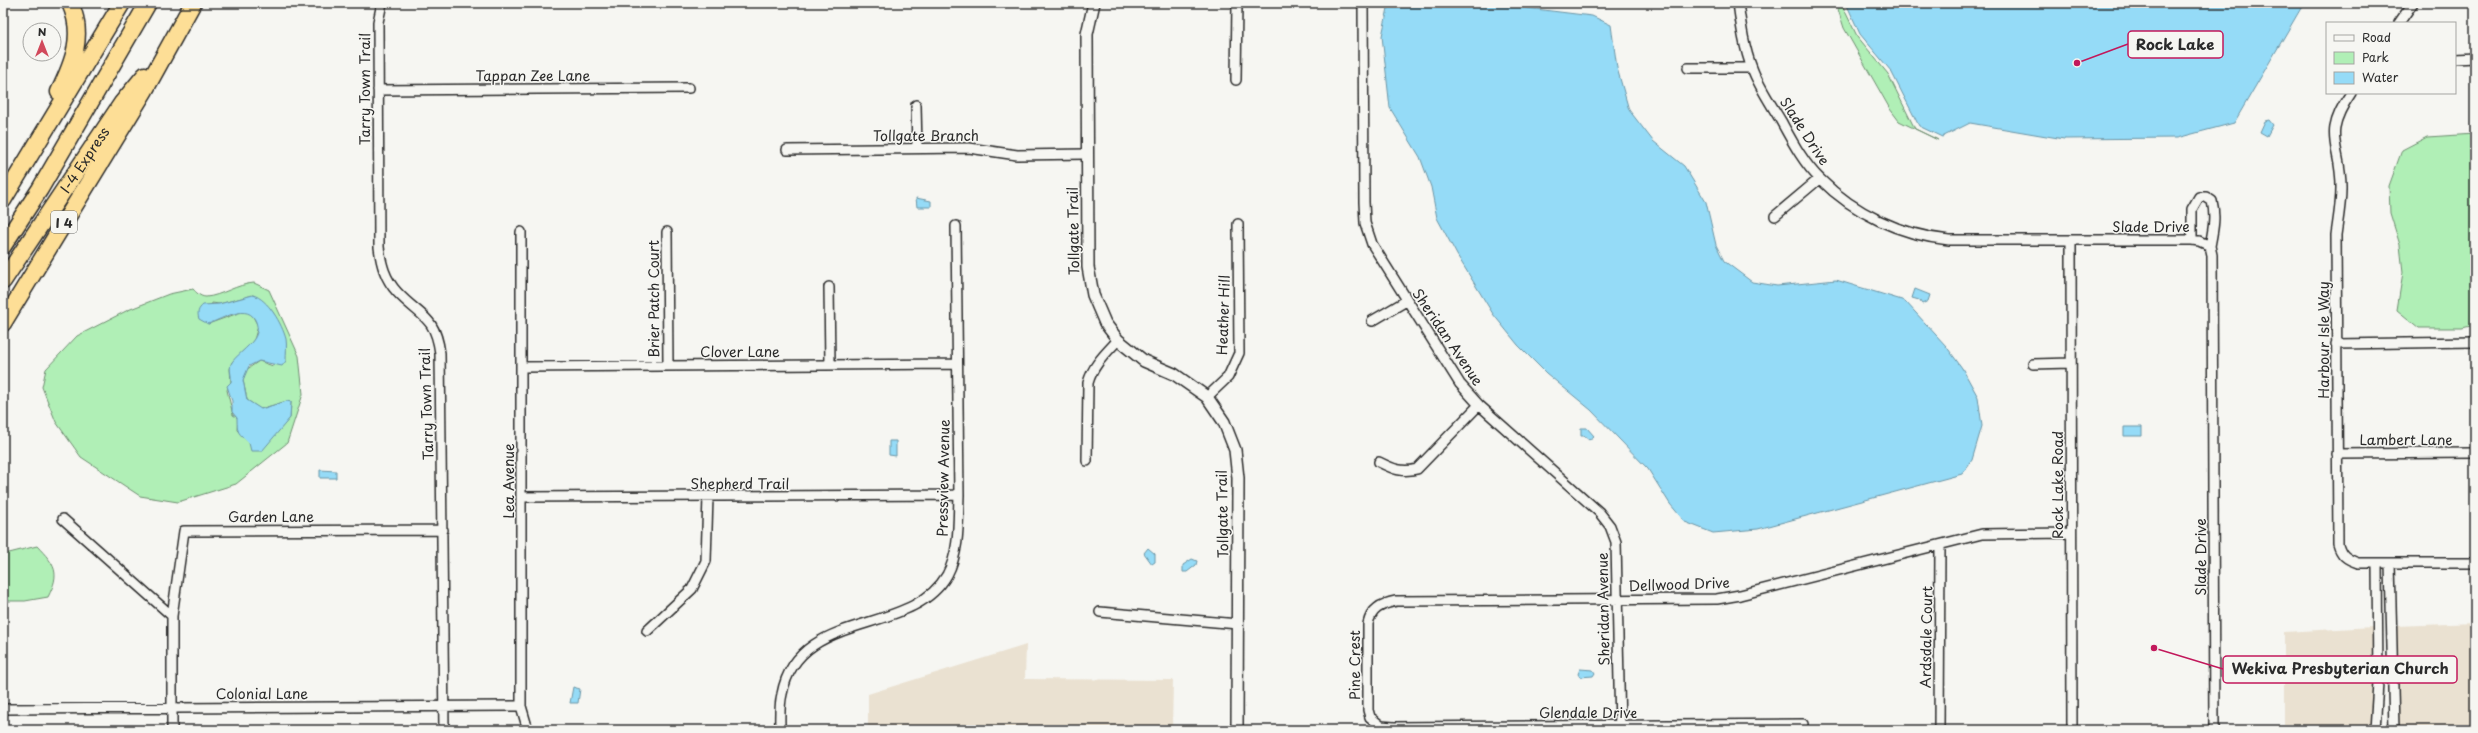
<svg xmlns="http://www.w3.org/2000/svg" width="2478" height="733" font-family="'Playpen Sans',sans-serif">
<rect width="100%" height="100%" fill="#f6f6f2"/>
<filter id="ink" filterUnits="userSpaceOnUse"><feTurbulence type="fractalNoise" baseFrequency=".025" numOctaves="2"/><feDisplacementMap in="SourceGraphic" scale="8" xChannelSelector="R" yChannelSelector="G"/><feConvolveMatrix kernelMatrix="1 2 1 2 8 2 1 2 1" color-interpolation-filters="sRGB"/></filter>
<g filter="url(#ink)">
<!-- built -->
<path fill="#eae1d1" d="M2475,623V730H2398L2395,626Z
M2373,627L2374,683L2370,730H2284V632Z
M1026,645L1025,679L1173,680L1172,730H868V694Z"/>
<!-- green -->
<path fill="#b0efb6" stroke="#6e8d70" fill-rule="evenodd" d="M1836,3H1841L1857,36L1888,74L1915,129L1938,140L1899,121L1890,109L1844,28Z
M2475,134V325L2462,328H2419L2397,310L2403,272L2400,245L2390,213L2389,186L2402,150L2427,137Z
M254,283L269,290L299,356L303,394L287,443L236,484L178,502L140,496L81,457L56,422L42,387L46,369L77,336L128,310L169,294L193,289C196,292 200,297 206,297C221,296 237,284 254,283ZM253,295L273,312L275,319L273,366L259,361L246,370L243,380L247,400L260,409L287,401L291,402L290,418L276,433L249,443L237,430L238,418L233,415L227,390L231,382L230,369L232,362L254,340L258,326L251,313L244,311L208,324L212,303L219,304Z
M37,546C55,565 61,572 48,597L25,601H5C0,589 1,567 5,554Z"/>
<!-- water -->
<path fill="#95dbf7" stroke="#6b95a5" d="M1394,3H1506L1527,8L1592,16L1611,25L1617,68L1629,110L1653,141L1684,166L1706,202L1716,245L1724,261L1752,282L1777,286L1836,280L1905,301L1946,346L1962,368L1978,397L1982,426L1972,460L1962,474L1758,529L1713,533L1685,522L1670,504L1648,469L1591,410L1546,373L1518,345L1493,314L1457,255L1437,218L1431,187L1420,157L1390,108L1382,36L1388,8Z
M1846,3H2304L2234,123L2177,138L2064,139L1970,123L1942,137L1919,126L1891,71L1860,34Z
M2269,120L2273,125L2267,136L2260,132L2265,121Z
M916,198L931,201V207H917Z
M1915,289L1930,295L1928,301L1922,304L1919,300L1912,298Z
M253,295C268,299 282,324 286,339C287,345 286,354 286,361L282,366L259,361L249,366L243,380L247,400L261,409L287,401L291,402L290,418L262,451H251L249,443C238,432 237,434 237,418L232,412V401L227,386L231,382C232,376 229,370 231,364C234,357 249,347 254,339C258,333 258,328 256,322C249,302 222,319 208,324L199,319C197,313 198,309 203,305L219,304Z
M2124,427H2142V436H2124Z
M1581,428H1587L1594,436L1589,440L1584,436H1581Z
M889,441H896V456L889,455Z
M320,470L336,471V478H320Z
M1148,548L1155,554V562L1152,564L1144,553Z
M1192,559L1197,561L1196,565L1187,572H1183V565Z
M1580,669L1593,670L1595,673L1593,676L1580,677L1578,674Z
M573,687L580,689L578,703H570Z"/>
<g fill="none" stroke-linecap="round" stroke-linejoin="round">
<!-- minor casing -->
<g stroke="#2b2b2b" stroke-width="12">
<path id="minor" d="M382,3L378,22L379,247C381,264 385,279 397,292C420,317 435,315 440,353L444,730
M1363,3L1364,202L1365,223L1372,244L1460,384L1479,405L1599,512L1610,526L1616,542L1620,730
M1738,3C1741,25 1744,48 1752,68C1759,87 1771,104 1781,121C1792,141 1804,164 1820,179C1855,214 1901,235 1949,240H2192L2199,241L2210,246L2212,255L2214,730
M2399,23L2413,3
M2455,59L2475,58
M1688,68H1752
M1236,80L1237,3
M378,90L689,88
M2351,93C2320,138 2342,144 2341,189C2341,204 2338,220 2336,235L2338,544C2341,555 2346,559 2358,563H2475
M916,105L917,148
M787,150L969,148L1017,155L1087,154
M1775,216L1819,179
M521,232V706L528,730
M667,232L668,365
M2071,240L2072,730
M2192,240V209L2199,197H2206L2212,201C2216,217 2213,230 2210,246
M829,287L830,364
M1372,321L1406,301
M2336,344L2475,342
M2033,364L2071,363
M522,367L957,364
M1207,397L1228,377L1239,353L1238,224
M2337,454L2475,453
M1087,461L1088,383C1093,365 1105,354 1118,340
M1379,462C1393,469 1402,473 1417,469L1479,405
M521,497L959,495
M63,519L172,616
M2390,563L2394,730
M1100,612L1238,624
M647,631L692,589L706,561L708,497
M3,709L521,706
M1803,724L1394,727L1381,726L1370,717L1368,710V624C1371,609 1381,604 1396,601L1717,599L1740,595L1982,534L2071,533
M172,730V616L184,531L443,530
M780,730C780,718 779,705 782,694C798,608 911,638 947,575C960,551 958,521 959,495L956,226
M1939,730L1940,545
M2375,730L2378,683L2377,563"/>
</g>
<!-- tertiary casing -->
<g stroke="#2b2b2b" stroke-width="14">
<path id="tertiary" d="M1094,3L1087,34L1088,267L1093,295L1105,323L1118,340L1144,361L1174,374L1207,397L1224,422L1235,450L1238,478L1237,730"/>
</g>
<!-- motorway casing -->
<g stroke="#2b2b2b" stroke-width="19">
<g id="motorway">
<path d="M59,92C73,63 85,35 70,3"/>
<path d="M3,200L122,3"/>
<path d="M3,246L40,189L148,3"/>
<path id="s1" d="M3,281L122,103L145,75"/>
<path d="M3,323L145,90L193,3"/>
</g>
</g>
<!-- minor -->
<use href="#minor" stroke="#f6f6f2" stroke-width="9"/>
<!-- tertiary -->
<use href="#tertiary" stroke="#f6f6f2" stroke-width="11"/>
<!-- motorway -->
<use href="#motorway" stroke="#fdde96" stroke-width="16"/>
</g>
</g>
<g text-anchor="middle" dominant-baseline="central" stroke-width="3" stroke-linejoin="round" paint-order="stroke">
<!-- shield labels -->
<rect fill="#f6f6f2" stroke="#686867" stroke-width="1" x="51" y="211" width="26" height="22" rx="3"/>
<g font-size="13" font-weight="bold" fill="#2b2b2b">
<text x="64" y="222">I 4</text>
</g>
<!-- street labels -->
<g font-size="14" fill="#2b2b2b" stroke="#f6f6f2">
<text x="533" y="75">Tappan Zee Lane</text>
<text transform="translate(364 89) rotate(-90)">Tarry Town Trail</text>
<text transform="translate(1805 131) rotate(57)">Slade Drive</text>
<text x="926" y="135">Tollgate Branch</text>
<text stroke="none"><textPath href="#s1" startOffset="146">I-4 Express</textPath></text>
<text x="2151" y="226">Slade Drive</text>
<text transform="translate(1073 231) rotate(-91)">Tollgate Trail</text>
<text transform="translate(653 299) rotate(-90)">Brier Patch Court</text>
<text transform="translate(1223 315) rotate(-88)">Heather Hill</text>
<text transform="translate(1448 337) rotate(56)">Sheridan Avenue</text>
<text transform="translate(2323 340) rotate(-90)">Harbour Isle Way</text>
<text x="740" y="351">Clover Lane</text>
<text transform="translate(426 404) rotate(-92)">Tarry Town Trail</text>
<text x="2406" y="439">Lambert Lane</text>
<text transform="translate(943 478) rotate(-89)">Pressview Avenue</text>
<text transform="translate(508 481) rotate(-90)">Lea Avenue</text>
<text x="740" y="483">Shepherd Trail</text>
<text transform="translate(2057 485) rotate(-90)">Rock Lake Road</text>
<text transform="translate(1222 514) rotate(-91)">Tollgate Trail</text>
<text x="271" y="516">Garden Lane</text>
<text transform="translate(2200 557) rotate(-90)">Slade Drive</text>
<text transform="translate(1679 584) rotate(-2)">Dellwood Drive</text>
<text transform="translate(1603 609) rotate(-91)">Sheridan Avenue</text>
<text transform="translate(1926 637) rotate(-89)">Ardsdale Court</text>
<text transform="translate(1354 665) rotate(-90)">Pine Crest</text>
<text x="262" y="693">Colonial Lane</text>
<text x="1588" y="712">Glendale Drive</text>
</g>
</g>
<!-- callouts -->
<path fill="none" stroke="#c2185b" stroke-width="1.5" d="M2077 63L2128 44M2154 648L2223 669"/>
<g fill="#c2185b" stroke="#f6f6f2" stroke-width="1.5">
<circle cx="2077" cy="63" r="4"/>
<circle cx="2154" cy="648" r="4"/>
</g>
<g fill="#f6f6f2" stroke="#c2185b" stroke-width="1.5">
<rect x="2128" y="31" width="95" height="27" rx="4"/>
<rect x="2223" y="656" width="234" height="27" rx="4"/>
</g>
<g font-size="15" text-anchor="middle" font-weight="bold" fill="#2b2b2b">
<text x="2175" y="50">Rock Lake</text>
<text x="2340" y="674">Wekiva Presbyterian Church</text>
</g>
<!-- margin -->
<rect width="2478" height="733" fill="none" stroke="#f6f6f2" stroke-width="16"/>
<rect x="8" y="8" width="2462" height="717" fill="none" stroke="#2b2b2b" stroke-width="1.5" filter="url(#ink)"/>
<!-- legend -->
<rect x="2326" y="22" width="130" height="72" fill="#f6f6f2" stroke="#a5a5a2"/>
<rect x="2334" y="35" width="20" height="6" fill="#f6f6f2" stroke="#a5a5a2"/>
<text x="2362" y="42" font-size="12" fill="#2b2b2b">Road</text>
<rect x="2334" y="52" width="20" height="12" fill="#b0efb6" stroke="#a5a5a2"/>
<text x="2362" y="62" font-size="12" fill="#2b2b2b">Park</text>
<rect x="2334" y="72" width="20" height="12" fill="#95dbf7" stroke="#a5a5a2"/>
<text x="2362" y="82" font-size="12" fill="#2b2b2b">Water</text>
<!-- north arrow -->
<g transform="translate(42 42)"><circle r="19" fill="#f6f6f2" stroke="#a5a5a2"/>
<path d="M0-3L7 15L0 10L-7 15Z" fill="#d1495b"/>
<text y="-6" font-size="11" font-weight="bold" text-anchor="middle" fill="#2b2b2b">N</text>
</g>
</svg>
